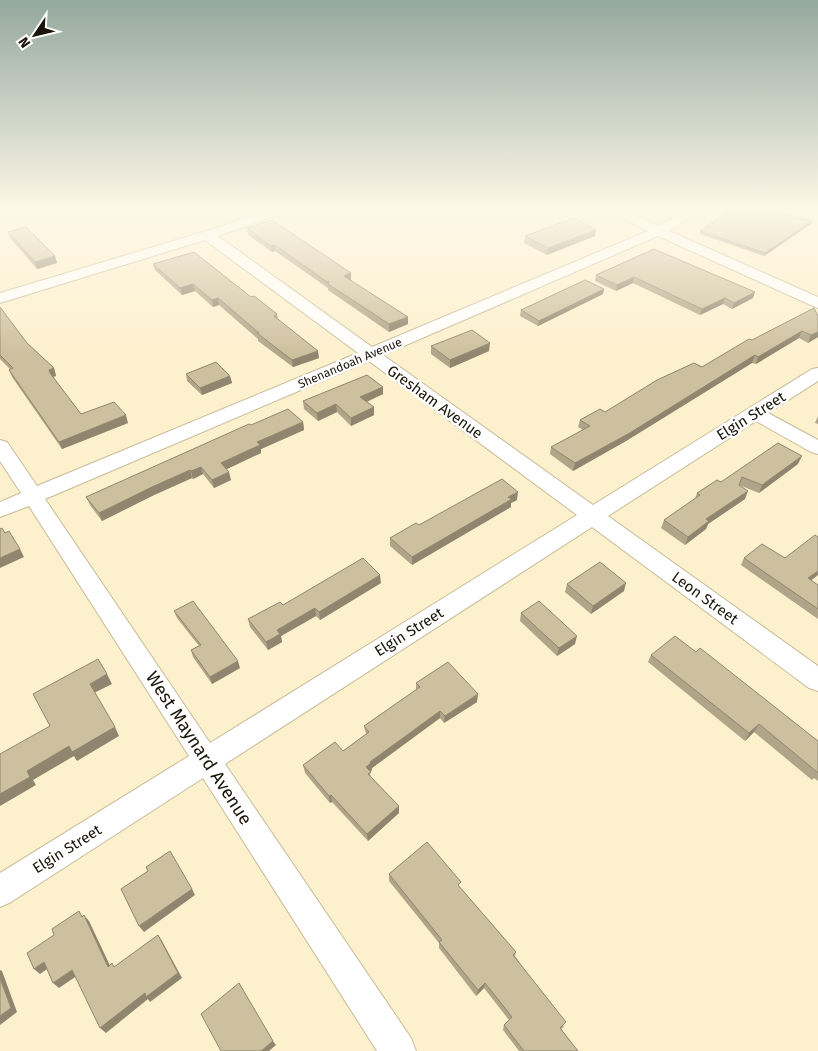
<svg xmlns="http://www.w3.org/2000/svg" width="818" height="1051" font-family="'Fira Sans',sans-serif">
<rect width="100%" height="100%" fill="#fdf0cd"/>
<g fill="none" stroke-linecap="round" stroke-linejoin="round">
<!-- street casing -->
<g stroke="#c6ba98" stroke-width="2">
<path id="street" d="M269,209H287L285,212L218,236L372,347L648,231L604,209H621L658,226L688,209H703L669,231L818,297V308L813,306L658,236L383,355L593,505L812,369L818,368V381L768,413L818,440V454L811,452L756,421L608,516L818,666V691L809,688L592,527L225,764L411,1038L416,1051H377L203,778L11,902L0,907V873L189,756L29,506L0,517V502L21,493L0,461V440L7,442L37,486L358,353L205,240L0,303V293L223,226ZM369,361L577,515L210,743L45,499Z"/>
</g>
<!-- street -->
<use href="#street" fill="#fff" fill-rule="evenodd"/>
</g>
<!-- wall -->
<path fill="#b0a588" d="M790,216L812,221L811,224L764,256L700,234V231Z
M247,228L351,273V280L408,324L389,332L328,290V288L275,251L272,252L248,235Z
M8,232L55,256L57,263L37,269L10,238Z
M525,236H595L547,255L524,243Z
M654,249L753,298L732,309L723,304L700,315L633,283L616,291L595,281L596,275Z
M153,264L251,297L277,314L278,319L319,358L293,367L258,341V339L219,305L213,307L195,291L182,295L155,270Z
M604,289L603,294L538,326L520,316L521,310Z
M0,307L27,343L54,368L56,376L53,377L81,414L128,423L62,449L12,377L9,370L10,369L0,359Z
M818,316V337L808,343L799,338L756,364L752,363L626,441L573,471L550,454L551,447L583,430L578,427L580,420L605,412L702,367L752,340Z
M431,346L489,351L450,368L431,354Z
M186,374L230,376L232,383L202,395L187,381Z
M383,387V394L367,402L374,407V415L351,426L337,412L318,421L304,409L303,401Z
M818,416V424L815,423Z
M303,422L304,430L261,449V453L226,469L231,480L214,488L203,474L193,479L192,478L154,495L102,521L90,505L86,497Z
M798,464L759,493L739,485L745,499L708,524L706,529L685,545L661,528L664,520L695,499L697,493L721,482Z
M517,500L511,503V507L412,565L390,546V538L419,525Z
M744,558L811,580L818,585V619L741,565Z
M381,583L320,620L316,616L281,636L282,642L268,650L250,627L248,619L283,605Z
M567,584L624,591L591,614L565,592Z
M174,611L240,668L212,684L193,657L191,650L199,646L177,618Z
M521,613L575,644L557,656L520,621Z
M696,652L818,741V781L814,778L812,780L754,732L745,741L648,662L651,655Z
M416,683L477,702L444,723L440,718L372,768V770L370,772L371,778L399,806V813L368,841L332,802L330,803L305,773L303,765L343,751L366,734L364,726L416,690Z
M389,874L460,888L516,952L515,956L564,1027L561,1029L578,1051H519L503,1030L504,1025L509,1020L484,988L476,996L439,948V943L389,881Z"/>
<!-- shaded-wall -->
<path fill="#90866f" d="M812,221L811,224L764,256L765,253Z
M596,230L595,236L547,255L548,248Z
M275,245V251L272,252L271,246Z
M55,256L57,263L37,269L35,262Z
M351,273V280L344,283V276Z
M634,277L633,283L616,291L617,285Z
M193,284L195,291L182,295L180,288Z
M604,289L603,294L538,326L539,321Z
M755,292L753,298L732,309L734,303Z
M218,298L219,305L213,307L212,300Z
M725,298L723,304L700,315L702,309Z
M408,317V324L389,332V324Z
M802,331L799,338L756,364L758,357Z
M818,332V337L808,343L811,335Z
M490,343L489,351L450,368V360Z
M318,351L319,358L293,367L292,360Z
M755,355L752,363L626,441L573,471L575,463Z
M54,368L56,376L52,377L49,370Z
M230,376L232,383L202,395L200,388Z
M383,387V394L361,404L360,397Z
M336,404L337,412L318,421L317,413Z
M374,407V415L351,426V418Z
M126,415L128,423L62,449L59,442Z
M303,422L304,430L261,449V453L223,471L221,463L257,442Z
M802,456L798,464L759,493L762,485Z
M201,467L203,474L193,479L191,471Z
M190,470L192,478L154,495L102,521L99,513L152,487Z
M229,472L231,480L214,488L212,480Z
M748,491L745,499L708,524L706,529L685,545L688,537L706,519Z
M518,492L517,500L511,503V507L412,565V557L508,497Z
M20,549L24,557L0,568V558Z
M818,571V575L804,586L808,578Z
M380,575L381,583L320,620L319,612Z
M626,583L624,591L591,614L593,606Z
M315,608L316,616L281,636L282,642L268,650L266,642L277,630Z
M577,636L575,644L557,656L559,648Z
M238,661L240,668L212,684L210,677Z
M107,674L112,684L94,693L90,684Z
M478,694L477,702L444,723L445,716Z
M440,711V718L372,768V770L367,774L366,767L370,762Z
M759,724L754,732L745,741L749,733Z
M115,727L119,736L77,761L74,756L33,780L36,785L0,806V794L27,771L69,746Z
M331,795L332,802L330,803L329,796Z
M399,806V813L368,841L367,834Z
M192,889L195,895L144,932L139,926Z
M84,915L89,921L113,972L108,967Z
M158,935L162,941L182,978L150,1002L148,999L106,1033L100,1028Z
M44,962L50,967L40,974L34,969Z
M0,970L2,971L17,1012L0,1025Z
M72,970L78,975L59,988L53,983Z
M485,983L484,988L476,996L478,990Z
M273,1041L276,1045L269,1051H261Z"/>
<!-- building -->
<path fill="#cdc09e" stroke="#90866f" d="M733,209H773L790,216L812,221L765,253L700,231Z
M574,218L596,230L548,248L525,236Z
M272,220L351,273L344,276L408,317L389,324L328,284L329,281L327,282L275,245L271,246L247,228Z
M26,227L55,256L35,262L8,232Z
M654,249L755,292L734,303L725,298L702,309L634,277L617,285L596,275Z
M194,252L251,297L254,296L277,314L274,316L318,351L292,360L257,333H259L218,298L212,300L193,284L180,288L153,264Z
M585,280L604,289L539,321L521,310Z
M0,307L27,343L54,368L49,370L50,373L81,414L114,402L126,415L59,442L9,370L13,368L0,355Z
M814,308L818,316V332L811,335L802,331L758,357L755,355L628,434L575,463L551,447L590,426L580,420L600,409L605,412L657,380L694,363L702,367L749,339L752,340Z
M472,330L490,343L450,360L431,346Z
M216,362L230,376L200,388L186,374Z
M367,375L383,387L360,397L374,407L351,418L336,404L317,413L303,401Z
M288,409L303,422L257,442L260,445L221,463L229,472L212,480L201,467L191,471L190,470L152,487L99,513L86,497L249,424L251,425Z
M778,443L802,456L762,485L742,477L739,485L748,491L706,519L709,521L688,537L664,520L700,495L697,493L717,480L721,482Z
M502,479L518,492L508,497L512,499L412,557L390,538L416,523L419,525Z
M2,528L5,533L9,531L20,549L0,558V529Z
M815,535L818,537V571L808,578L818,585V609L744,558L762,544L785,558Z
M363,558L380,575L319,612L315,608L277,630L280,634L266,642L248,619L280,602L283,605Z
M600,562L626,583L593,606L567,584Z
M193,601L238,661L210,677L191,650L201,645L174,611Z
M539,601L577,636L559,648L521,613Z
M675,636L696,652L700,648L818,741V772H817L759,724L749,733L651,655Z
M98,659L107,674L90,684L115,727L72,752L69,746L27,771L30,777L0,794V754L50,726L33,694Z
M448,662L478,694L445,716L440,711L370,762L371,763L366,767L371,772L368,774L399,806L367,834L331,795L329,796L303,765L335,742L343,751L369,732L364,726L420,687L416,683Z
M427,842L461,882L458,885L516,952L513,955L566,1022L560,1028L578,1051H524L504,1025L512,1017L485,983L478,990L439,942L442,940L389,874Z
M170,851L192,889L139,926L121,889L148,871L146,867Z
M79,911L82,917L84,915L108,967L112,963L114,967L158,935L178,973L146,997L145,993L100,1028L72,970L53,983L44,962L34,969L27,953L54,935L52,929Z
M0,978L11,1008L0,1016Z
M239,983L273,1041L261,1051H221L201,1014Z"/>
<!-- sky -->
<linearGradient id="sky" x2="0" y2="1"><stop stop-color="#94a89e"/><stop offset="0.59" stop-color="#fef8e8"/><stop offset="1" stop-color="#fef8e8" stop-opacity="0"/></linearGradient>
<rect width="818" height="356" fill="url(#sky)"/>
<g text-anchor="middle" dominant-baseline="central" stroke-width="5" stroke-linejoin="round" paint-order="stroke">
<!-- far-street labels -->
<g font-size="12" fill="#191408" stroke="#fefefe">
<text transform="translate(350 363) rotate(-23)">Shenandoah Avenue</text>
</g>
<!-- street labels -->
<g font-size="15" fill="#191408" stroke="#fefefe">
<text transform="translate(435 402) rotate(36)">Gresham Avenue</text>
<text transform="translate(751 416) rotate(-32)">Elgin Street</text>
<text transform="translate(705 598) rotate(36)">Leon Street</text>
<text transform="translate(409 632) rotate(-32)">Elgin Street</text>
<text transform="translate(67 849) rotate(-32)">Elgin Street</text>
</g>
<!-- near-street labels -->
<g font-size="18" fill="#191408" stroke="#fefefe">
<text transform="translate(199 748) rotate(57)">West Maynard Avenue</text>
</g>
</g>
<!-- north arrow -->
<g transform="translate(35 35) rotate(235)" stroke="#fefefe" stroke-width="4" paint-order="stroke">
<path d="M0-4L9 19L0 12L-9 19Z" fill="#191408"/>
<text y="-8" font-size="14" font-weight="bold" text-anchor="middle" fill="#191408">N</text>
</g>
</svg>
